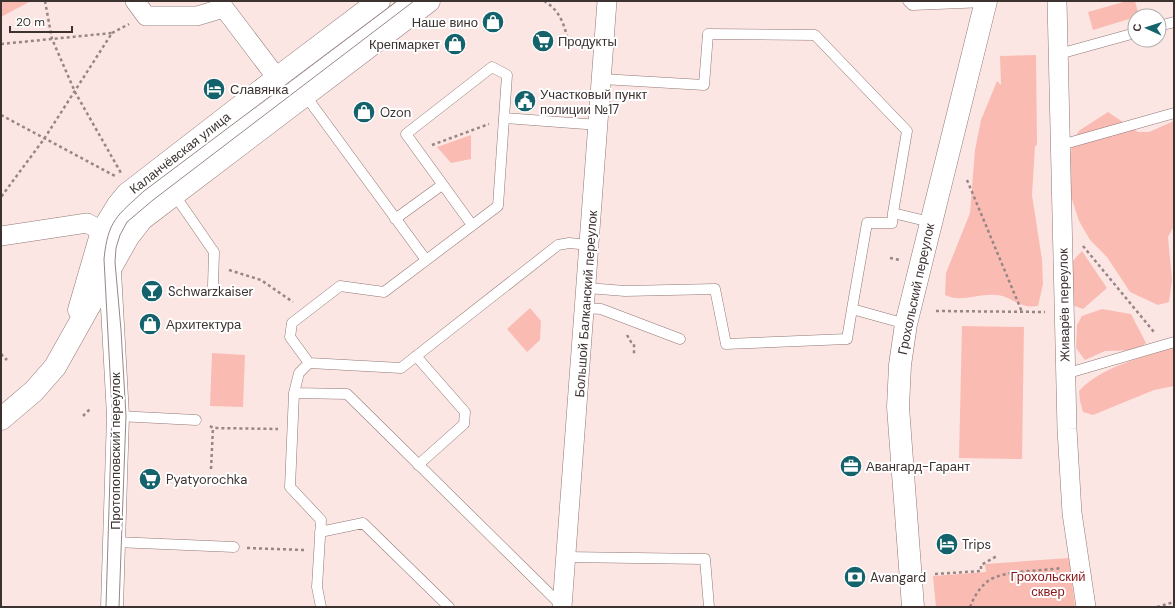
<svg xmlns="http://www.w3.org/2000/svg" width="1175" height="608" font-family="'DM Sans',sans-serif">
<rect width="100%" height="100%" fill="#fce6e3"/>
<!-- green -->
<path fill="#fabbb3" d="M1,1H31L1,17Z
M1127,1H1135L1139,16L1093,30L1088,12Z
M1036,55L1037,145L1035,146L1032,195L1042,260L1043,284L1038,306C1019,309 1013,297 997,295C978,293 962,303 945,295L946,273L970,213L975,150L981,120L997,81L1001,85L1000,56Z
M1108,112L1138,132H1149L1174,121V226L1168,237L1172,280L1169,302L1158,305L1130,292L1107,257L1090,240L1079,221L1069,190L1068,172L1073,139L1080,130Z
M471,135V159L451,163L437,147Z
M1082,251L1107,288L1083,309L1072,305L1070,264Z
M530,308L541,321L540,340L527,352L507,329Z
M1102,309L1131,314L1146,343L1137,350L1105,351L1085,360L1076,348L1077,325L1082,316Z
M962,326L1024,327L1022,459L959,458Z
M1174,347V386L1154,390L1093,415L1083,412L1080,401L1079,391C1100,367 1144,357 1174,347Z
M212,353L245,355L243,407L210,406Z
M1069,558L1075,607H936L933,576L986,572L985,564Z"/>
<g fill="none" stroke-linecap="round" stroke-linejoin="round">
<!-- service casing -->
<g stroke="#907774" stroke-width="11">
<path id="service" d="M908,1L912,5L986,2
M1159,26L1174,22
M1059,54L1135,33
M602,79L704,85L708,34L815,35L907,131L893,213L930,222
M305,95L426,260
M1061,145L1174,113
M174,194L214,252L213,286
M395,219L442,185
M472,225L406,134L492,67L507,75L504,118L599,125
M109,244L123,219L148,196L406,1
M587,288L625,291L715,289L726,344L847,339L852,309L906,324
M585,308L601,309L680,339
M852,309L867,223H892L893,213
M416,356L465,412L464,424L418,465
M309,363L290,337L292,323L340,286L384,292L498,206L504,118
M1065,374L1174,342
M294,393L347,394L562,606
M118,416L196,420
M320,532L363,523L449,607
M115,542L234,547
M566,557L705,559L709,607
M321,607L317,587L321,520L290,487L294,393L299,373L309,363L401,368L558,245L569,243L590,245"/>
</g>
<!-- minor casing -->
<g stroke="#907774" stroke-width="20">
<path id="minor" d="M135,1L146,16H197L224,8L277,78
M1057,1L1067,429L1072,513L1086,607
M1,236L87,223L102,231L106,237L107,243
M562,607L607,1"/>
</g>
<!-- tertiary casing -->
<g stroke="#907774" stroke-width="23">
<path id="tertiary" d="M110,271L118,416L112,607
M913,607L898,407L900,365L906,324L986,1"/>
</g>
<!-- secondary casing -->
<g stroke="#907774" stroke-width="23">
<path id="secondary" d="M79,310L102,231L118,205L127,194L277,78L379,1
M1,419L34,391L55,367L128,237L142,219L429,1"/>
</g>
<!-- path -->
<path stroke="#968684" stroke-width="2.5" stroke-dasharray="3 3" stroke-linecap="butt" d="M45,1L52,39L75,92L121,173
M544,1C558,9 563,21 567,36
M112,33L129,24
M567,42L585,43
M1,44L112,33L44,139L1,197
M1,115L115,176
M432,145L489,124
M967,180L1022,312
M1083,246L1154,332
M890,258L900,260
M229,270L261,280L293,302
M936,311L1045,312
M627,335L631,342L634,344V355
M1,354L7,360
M83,416L90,409
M210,426L213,428L278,429
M211,469L213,428
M247,548L304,550
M935,574L981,571V565L997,556
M970,607C974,597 979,588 988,581C1003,570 1042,571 1062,568
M1157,607L1174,602"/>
<!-- service -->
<use href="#service" stroke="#fff" stroke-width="10"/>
<!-- minor -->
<use href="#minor" stroke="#fff" stroke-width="19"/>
<!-- tertiary -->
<use href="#tertiary" stroke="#fff" stroke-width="22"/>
<!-- secondary -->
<use href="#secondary" stroke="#fff" stroke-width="22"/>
<!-- tram -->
<path stroke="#978785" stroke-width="1" d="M106,607L112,410L104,259C108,220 117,216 144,191L397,1
M119,607L126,416L121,330L115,262L116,248L120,235L127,222L153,200L414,1"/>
</g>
<!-- icons -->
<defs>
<g id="shop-disc" transform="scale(1.15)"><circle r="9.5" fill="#14626b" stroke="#fff"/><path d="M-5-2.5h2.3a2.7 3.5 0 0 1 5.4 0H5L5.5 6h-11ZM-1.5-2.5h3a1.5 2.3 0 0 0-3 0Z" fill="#fff"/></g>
<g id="supermarket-disc" transform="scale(1.15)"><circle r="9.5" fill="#14626b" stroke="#fff"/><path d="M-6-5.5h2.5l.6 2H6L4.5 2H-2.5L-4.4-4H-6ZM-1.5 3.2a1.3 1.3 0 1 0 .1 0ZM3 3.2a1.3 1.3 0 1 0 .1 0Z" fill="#fff"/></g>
<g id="hotel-disc" transform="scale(1.15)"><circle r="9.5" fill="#14626b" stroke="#fff"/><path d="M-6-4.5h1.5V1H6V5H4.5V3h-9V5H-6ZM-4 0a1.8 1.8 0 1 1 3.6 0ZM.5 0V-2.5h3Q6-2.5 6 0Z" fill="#fff"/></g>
<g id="civic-disc" transform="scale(1.15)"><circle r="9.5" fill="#14626b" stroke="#fff"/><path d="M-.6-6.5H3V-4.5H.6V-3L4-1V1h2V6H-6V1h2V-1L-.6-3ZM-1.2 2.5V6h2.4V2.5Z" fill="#fff"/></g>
<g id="bar-disc" transform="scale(1.15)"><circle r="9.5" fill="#14626b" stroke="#fff"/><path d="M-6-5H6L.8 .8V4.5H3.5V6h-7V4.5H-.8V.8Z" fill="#fff"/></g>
<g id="office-disc" transform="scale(1.15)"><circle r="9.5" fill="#14626b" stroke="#fff"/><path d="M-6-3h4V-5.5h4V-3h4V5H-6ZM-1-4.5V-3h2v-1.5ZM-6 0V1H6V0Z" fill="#fff"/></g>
<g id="bank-disc" transform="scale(1.15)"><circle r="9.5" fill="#14626b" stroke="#fff"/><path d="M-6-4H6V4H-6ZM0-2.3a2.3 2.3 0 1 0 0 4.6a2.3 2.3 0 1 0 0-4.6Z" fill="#fff"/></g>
</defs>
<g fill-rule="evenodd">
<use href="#shop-disc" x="493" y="22"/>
<use href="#supermarket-disc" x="543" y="41"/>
<use href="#shop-disc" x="455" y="44"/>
<use href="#hotel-disc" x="214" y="89"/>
<use href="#civic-disc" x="525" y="101"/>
<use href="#shop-disc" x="364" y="112"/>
<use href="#bar-disc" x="152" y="291"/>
<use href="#shop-disc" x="150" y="324"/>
<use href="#office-disc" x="851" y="466"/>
<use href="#supermarket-disc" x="150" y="479"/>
<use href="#hotel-disc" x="947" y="544"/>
<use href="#bank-disc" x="855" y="577"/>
</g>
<g text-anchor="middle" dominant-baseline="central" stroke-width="4" stroke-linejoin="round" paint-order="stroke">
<!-- poi labels -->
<g font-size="13" fill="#3c3230" stroke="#fff" text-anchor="start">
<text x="478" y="22" text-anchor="end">Наше вино</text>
<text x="558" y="41">Продукты</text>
<text x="440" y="44" text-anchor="end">Крепмаркет</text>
<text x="230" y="89">Славянка</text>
<text x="540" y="94">Участковый пункт<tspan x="540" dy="15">полиции №17</tspan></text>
<text x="380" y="112">Ozon</text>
<text x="168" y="291">Schwarzkaiser</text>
<text x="166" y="324">Архитектура</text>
<text x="866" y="466">Авангард-Гарант</text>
<text x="166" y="479">Pyatyorochka</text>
<text x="962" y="544">Trips</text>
<text x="870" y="577">Avangard</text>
</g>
<!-- street labels -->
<g font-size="13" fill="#3c3230" stroke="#fff">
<text transform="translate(180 153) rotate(-38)">Каланчёвская улица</text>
<text transform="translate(916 289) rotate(-78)">Грохольский переулок</text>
<text transform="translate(586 304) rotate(-86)">Большой Балканский переулок</text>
<text transform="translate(1064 305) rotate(-91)">Живарёв переулок</text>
<text transform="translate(115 451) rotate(-90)">Протопоповский переулок</text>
</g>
<!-- park labels -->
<g font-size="13" fill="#8c1618" stroke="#fff">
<text x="1048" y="576">Грохольский<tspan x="1048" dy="15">сквер</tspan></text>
</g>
</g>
<!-- border -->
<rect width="1175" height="608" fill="none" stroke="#3c3230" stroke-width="4"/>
<!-- north arrow -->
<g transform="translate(1147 28) rotate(273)"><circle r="19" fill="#ffffff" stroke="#b1adac"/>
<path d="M0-3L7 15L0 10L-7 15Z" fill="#14626b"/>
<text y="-6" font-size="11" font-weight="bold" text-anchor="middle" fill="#3c3230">С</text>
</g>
<!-- scale -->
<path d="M10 26v6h62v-6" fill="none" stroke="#3c3230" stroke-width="2"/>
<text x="16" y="26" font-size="12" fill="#3c3230" stroke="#ffffff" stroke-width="3" paint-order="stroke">20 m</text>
</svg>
